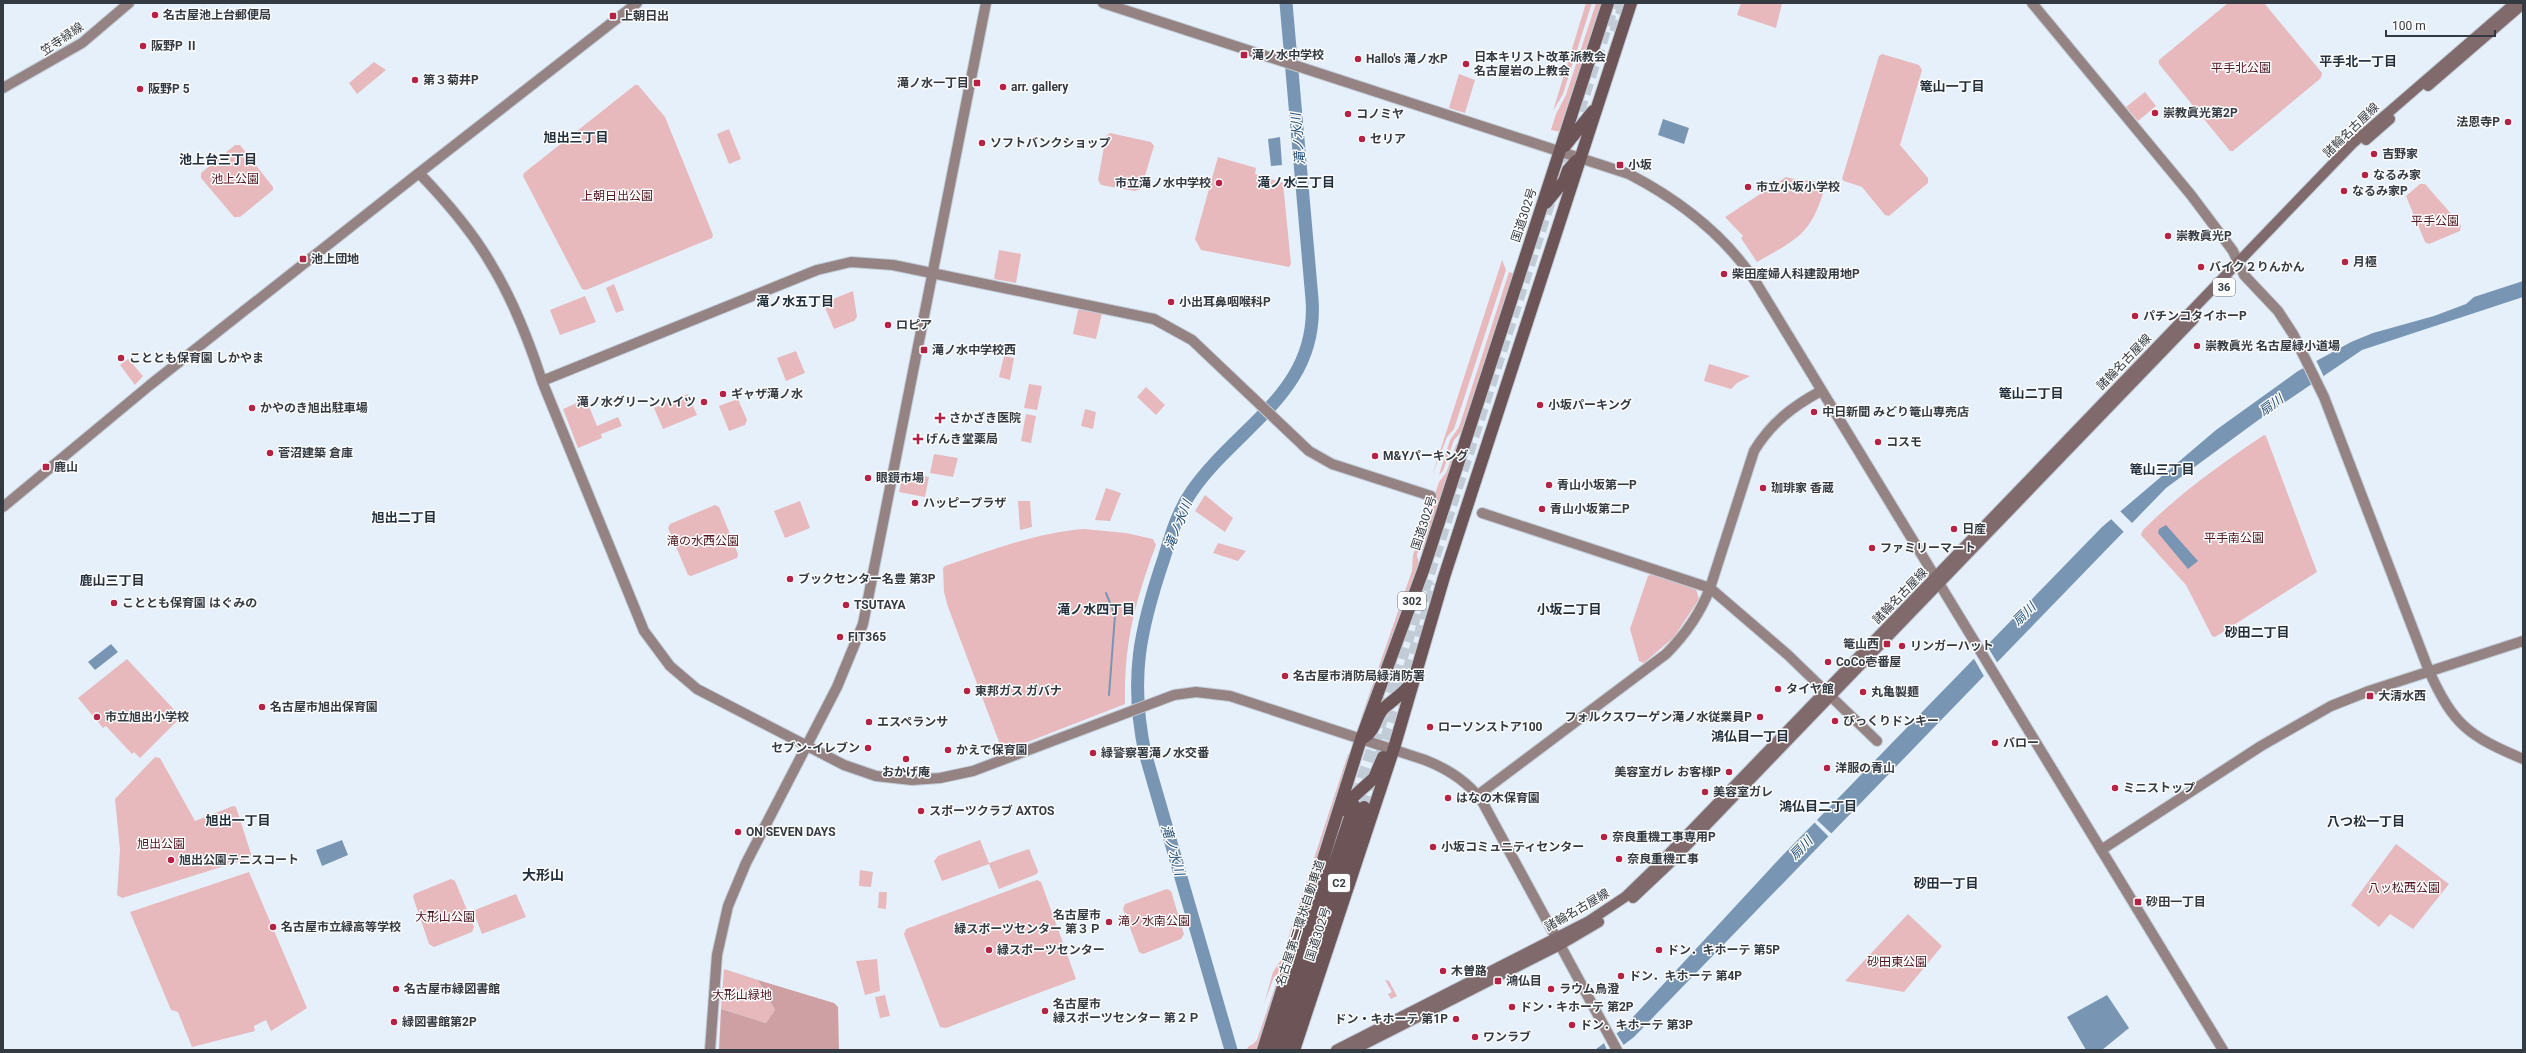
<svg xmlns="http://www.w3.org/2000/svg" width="2526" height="1053" font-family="Roboto,'Noto Sans JP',sans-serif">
<rect width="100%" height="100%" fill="#e5f0fb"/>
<!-- green -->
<path fill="#e7b9bc" d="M1586,3H1592L1563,94L1553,111Z
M1596,3H1603L1561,132L1551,130L1556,114L1566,95Z
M1741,3H1782L1776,28L1737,15Z
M2228,3H2264L2322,73L2321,78L2233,151H2230L2159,64V60Z
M1882,54L1919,65L1922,70L1900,145L1928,178V183L1889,216L1885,215L1862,187L1844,181L1842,179L1879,56Z
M374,62L386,70L357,94L349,83Z
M1459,74L1475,80L1465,113L1449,108Z
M635,85H638L665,117L713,235L712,238L586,290L582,289L523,176L524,173Z
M2145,92L2156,106L2138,121L2126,107Z
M729,129L741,159L729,164L717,134Z
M1110,133L1151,142L1154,146L1141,189L1135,191L1101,185L1098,180L1106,136Z
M235,145H240L273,187V190L240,217H234L201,178V173Z
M1218,157L1256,168L1255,174L1283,183L1291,264L1289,267L1201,250L1195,239Z
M1786,177C1800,181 1813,180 1826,184C1811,234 1801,237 1757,262L1741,238L1743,236L1725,217Z
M2420,184H2425L2461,225L2460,231L2429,244L2425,242L2406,196Z
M999,250L1021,254L1016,283L994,279Z
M1502,260L1506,270L1454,429L1447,437L1432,476Z
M1509,272L1516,274L1464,429L1454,440L1443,471L1439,475L1450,440L1459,427Z
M614,284L624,310L616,313L606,288Z
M853,291L857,317L854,321L834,329L823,303Z
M585,296L596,322L560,335L550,310Z
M1080,309L1102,313L1096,339L1073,334L1078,310Z
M796,351L805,373L786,381L777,358Z
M1004,356L1014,358L1010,380L999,377Z
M128,359L143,376L135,385L120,365Z
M1709,364L1750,376L1737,383L1731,389L1704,381Z
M1029,384L1042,386L1037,410L1024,408Z
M1146,387L1165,405L1156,415L1137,397Z
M688,394L697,415L663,429L654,408Z
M586,399L597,426L618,417L622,426L601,434L602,438L578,448L563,409Z
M738,399L747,420L745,425L729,431L719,406Z
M1085,409L1096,412L1093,429L1081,426Z
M1026,414L1036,416L1031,443L1021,441Z
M2264,435L2266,436L2317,572L2215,637L2212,636L2186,585L2141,535L2143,530C2180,493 2221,464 2264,435Z
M1458,444L1423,552L1422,551L1428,528V515L1439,482L1446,473L1456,445Z
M934,454L958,458L953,477L930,473Z
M903,472L929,477L925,497L899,492Z
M1106,488L1121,493L1110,521L1095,520Z
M1205,495L1233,518L1225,532L1195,511Z
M800,501L810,528L785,538L774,511Z
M1018,501H1030L1032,527L1020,530Z
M715,505L719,507L738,554L737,558L691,576L688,575L668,528L670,524Z
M1423,515L1425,529L1417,555L1419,565L1364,719L1361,718L1412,571L1413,555L1422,530Z
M1084,529L1126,533L1153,539L1156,545C1135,602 1124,642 1125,704L1007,750L1001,747L948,607L944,592L943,568L945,566C991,550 1035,533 1084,529Z
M1218,543L1246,551L1238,561L1213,553Z
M1652,574L1696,589L1699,599L1674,637L1644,663L1639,661L1630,629L1648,576Z
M127,659L181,717L140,758L134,752L132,754L106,726L103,728L78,698Z
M1348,754L1352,756L1283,969L1274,977L1264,1004L1273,972L1281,960Z
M155,757L160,758L195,821L233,806L236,807L251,854L250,858L122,898L117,895L120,850L115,799Z
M980,840L989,863L1029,849L1038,871L1037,874L999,889L989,864L942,881L934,861L938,856Z
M2396,844L2449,884L2413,929L2390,914L2379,927L2351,905Z
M860,870L873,872L871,887L859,886Z
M249,872L307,1008L271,1031L266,1020L254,1026L255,1031L192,1047L178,1012L171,1010L130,912Z
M451,879L455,881L474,927L472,932L434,947L429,944L413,897L414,894Z
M1037,880L1041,882L1076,979L946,1028L940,1027L904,934L906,929Z
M1167,889L1171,891L1184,934L1181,939L1143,954L1139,952L1123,909L1125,904Z
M879,892H887L886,909L878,908Z
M516,894L526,917L482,934L474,913L475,910Z
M1908,914L1942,946L1904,992L1845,981Z
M877,959L880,991L865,995L856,961Z
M724,969L758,980L775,1010L766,1023L721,1009Z
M1385,980L1389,981L1397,996L1391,999L1388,994L1392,992Z
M1277,981L1280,982L1261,1050H1247L1248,1047L1253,1044L1257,1040Z
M885,995L890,1016L880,1018L875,997Z"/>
<!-- forest -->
<path fill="#cea0a3" d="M758,980L834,1003L838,1007L839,1050H719L721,1009L766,1023L775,1010Z"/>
<!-- water -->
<path fill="#7896b3" d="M1663,119L1689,128L1684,144L1658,135Z
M1280,137L1282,165L1271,166L1268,139Z
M2523,281V297L2362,350L2257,421L2166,488L1634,1037L1617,1050H1595L1621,1030L1781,857L2102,527L2216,430L2298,371L2351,342L2373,333L2434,316L2466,304L2474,297Z
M2166,525L2198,561L2188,569L2158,533L2159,529Z
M111,644L118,652L95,670L88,662Z
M342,840L348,855L322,866L316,850Z
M2107,995L2129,1028L2102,1050H2086L2067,1017Z"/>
<!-- pier -->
<path fill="#e5f0fb" d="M2316,360L2324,377L2312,386L2303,367Z
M2119,510L2133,524L2124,532L2110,518Z
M1986,644L1998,664L1985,678L1973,657Z
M1816,819L1833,835L1830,838L1814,822Z
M1615,1031L1625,1047L1621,1050H1607L1603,1041Z"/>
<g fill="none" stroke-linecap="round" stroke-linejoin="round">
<!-- stream -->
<path stroke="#7896b3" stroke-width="2" d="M1106,593L1115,615L1109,695"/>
<!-- river -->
<path stroke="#7896b3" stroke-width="13" d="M1231,1050L1145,753C1129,678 1140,629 1164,558C1171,535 1178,511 1192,491C1238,425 1319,392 1312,299L1286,3"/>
<!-- highway-tunnel -->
<path stroke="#c1ccd6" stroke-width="12" stroke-dasharray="12 6" stroke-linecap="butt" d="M1615,32L1625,3
M1380,757L1436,584
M1357,796L1614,3
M1364,807L1374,775"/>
<!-- secondary casing -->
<g stroke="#c1ccd6" stroke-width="12">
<path id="secondary" d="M637,3L419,173C445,200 472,231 491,264C513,300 529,341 542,381L817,270L851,262L893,265L1154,319L1192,340L1309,451L1332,464L1431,496
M1103,3L1629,174C1679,200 1726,236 1757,284L2223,1050
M2032,3L2191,195L2233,251L2244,275L2278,311L2293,334L2324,397L2429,671C2454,726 2469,736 2523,759
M3,88L82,43L129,3
M542,381L644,631L670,666L697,689L844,765L876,776L912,780L940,778L973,771L1174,695L1196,692L1230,696L1425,760C1448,769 1469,782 1483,803L1617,1050
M3,507L150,385L419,173
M1482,513L1710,588L1788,655L1877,741
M1478,795L1666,654C1686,634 1700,614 1710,588L1754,451C1771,423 1793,406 1821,391
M2101,850L2261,746L2331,706L2369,691L2523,641
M710,1050L717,955L728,906L746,863L837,687L863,624L986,3"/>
</g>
<!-- primary casing -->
<g stroke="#c1ccd6" stroke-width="12">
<path id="primary" d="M2428,86L2523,4
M2366,140L2390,119
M1633,898L1668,865L2194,319
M1336,1050L1589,921L1625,897L1656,867L2352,144L2515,3
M1353,1050L1560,945L1599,922"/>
</g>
<!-- highway casing -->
<g stroke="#c1ccd6" stroke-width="14">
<path id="highway" d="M1565,146L1593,111
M1546,203L1564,181L1568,170L1576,161
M1363,738C1376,731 1375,717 1384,708C1394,699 1404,693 1412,682
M1344,810L1351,799L1374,778L1383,757
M1263,1050L1361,739L1424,568L1608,3
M1272,1050L1354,805
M1284,1050L1364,807
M1294,1050L1394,748L1444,577L1631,3"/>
</g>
<!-- secondary -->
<use href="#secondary" stroke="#958384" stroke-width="10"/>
<!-- primary -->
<use href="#primary" stroke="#806a6c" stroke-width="10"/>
<!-- highway -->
<use href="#highway" stroke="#6d5557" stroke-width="12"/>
</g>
<!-- markers -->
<g fill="#b42246" stroke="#fcfcfc" stroke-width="1.5">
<circle cx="155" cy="15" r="4"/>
<rect x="609" y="12" width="8" height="8" rx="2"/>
<circle cx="143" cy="46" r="4"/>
<rect x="1240" y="51" width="8" height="8" rx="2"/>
<circle cx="1358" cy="59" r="4"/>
<circle cx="1466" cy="64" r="4"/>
<circle cx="415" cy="80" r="4"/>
<rect x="973" y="79" width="8" height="8" rx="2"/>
<circle cx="1003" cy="87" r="4"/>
<circle cx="140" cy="89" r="4"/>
<circle cx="2155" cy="113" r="4"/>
<circle cx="1348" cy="114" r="4"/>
<circle cx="2508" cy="122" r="4"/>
<circle cx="1362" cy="139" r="4"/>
<circle cx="982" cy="143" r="4"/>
<circle cx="2374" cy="154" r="4"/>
<rect x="1616" y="161" width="8" height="8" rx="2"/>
<circle cx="2365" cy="175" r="4"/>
<circle cx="1219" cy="183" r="4"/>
<circle cx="1748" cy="187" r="4"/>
<circle cx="2344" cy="191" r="4"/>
<circle cx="2168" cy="236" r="4"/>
<rect x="299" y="255" width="8" height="8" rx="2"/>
<circle cx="2345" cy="262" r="4"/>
<circle cx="2201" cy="267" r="4"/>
<circle cx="1724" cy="274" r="4"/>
<circle cx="1171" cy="302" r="4"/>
<circle cx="2135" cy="316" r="4"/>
<circle cx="888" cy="325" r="4"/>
<circle cx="2197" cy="346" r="4"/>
<rect x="920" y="346" width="8" height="8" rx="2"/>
<circle cx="121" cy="358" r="4"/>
<circle cx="723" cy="394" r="4"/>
<circle cx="704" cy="402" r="4"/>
<circle cx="1540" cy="405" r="4"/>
<circle cx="252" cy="408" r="4"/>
<circle cx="1814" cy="412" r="4"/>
<path d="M938 412h4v4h4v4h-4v4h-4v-4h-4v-4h4z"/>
<path d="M916 433h4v4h4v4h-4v4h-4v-4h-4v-4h4z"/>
<circle cx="1878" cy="442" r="4"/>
<circle cx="270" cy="453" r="4"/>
<circle cx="1375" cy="456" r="4"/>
<rect x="42" y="463" width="8" height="8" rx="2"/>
<circle cx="868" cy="478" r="4"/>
<circle cx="1549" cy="485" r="4"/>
<circle cx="1763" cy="488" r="4"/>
<circle cx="915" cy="503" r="4"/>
<circle cx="1542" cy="509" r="4"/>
<circle cx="1954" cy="529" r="4"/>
<circle cx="1872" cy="548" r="4"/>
<circle cx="790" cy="579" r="4"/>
<circle cx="114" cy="603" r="4"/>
<circle cx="846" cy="605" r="4"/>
<circle cx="840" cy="637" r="4"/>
<rect x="1883" y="640" width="8" height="8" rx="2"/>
<circle cx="1902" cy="646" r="4"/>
<circle cx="1828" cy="662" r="4"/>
<circle cx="1285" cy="676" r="4"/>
<circle cx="1778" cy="689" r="4"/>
<circle cx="967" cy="691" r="4"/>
<circle cx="1863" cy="692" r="4"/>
<rect x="2366" y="692" width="8" height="8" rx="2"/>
<circle cx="262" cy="707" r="4"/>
<circle cx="97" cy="717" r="4"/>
<circle cx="1760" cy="717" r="4"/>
<circle cx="1835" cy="721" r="4"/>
<circle cx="869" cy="722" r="4"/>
<circle cx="1430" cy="727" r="4"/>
<circle cx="1995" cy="743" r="4"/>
<circle cx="868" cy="748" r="4"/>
<circle cx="948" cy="750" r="4"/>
<circle cx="1093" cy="753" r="4"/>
<circle cx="906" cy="759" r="4"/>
<circle cx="1827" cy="768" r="4"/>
<circle cx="1729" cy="772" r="4"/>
<circle cx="2115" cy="788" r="4"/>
<circle cx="1705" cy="792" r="4"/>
<circle cx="1448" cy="798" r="4"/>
<circle cx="921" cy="811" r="4"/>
<circle cx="738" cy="832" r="4"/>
<circle cx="1604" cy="837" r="4"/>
<circle cx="1433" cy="847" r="4"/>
<circle cx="1619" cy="859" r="4"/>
<circle cx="171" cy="860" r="4"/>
<rect x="2134" y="898" width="8" height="8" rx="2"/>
<circle cx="1109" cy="922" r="4"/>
<circle cx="273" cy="927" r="4"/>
<circle cx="989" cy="950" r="4"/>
<circle cx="1659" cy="950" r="4"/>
<circle cx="1443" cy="971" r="4"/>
<circle cx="1621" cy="976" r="4"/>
<rect x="1494" y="977" width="8" height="8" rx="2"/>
<circle cx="396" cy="989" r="4"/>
<circle cx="1551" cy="989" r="4"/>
<circle cx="1512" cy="1007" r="4"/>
<circle cx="1045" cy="1011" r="4"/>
<circle cx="1456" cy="1019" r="4"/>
<circle cx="394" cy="1022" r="4"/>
<circle cx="1572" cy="1025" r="4"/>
<circle cx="1475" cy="1037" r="4"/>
</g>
<g text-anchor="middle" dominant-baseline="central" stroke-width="3" stroke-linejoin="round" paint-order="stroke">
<!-- shield labels -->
<g fill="#fcfcfc" stroke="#6f747a" stroke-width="1">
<rect x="2213" y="278" width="22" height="18" rx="3"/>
<rect x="1398" y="592" width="28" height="18" rx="3"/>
<rect x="1328" y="874" width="22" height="18" rx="3"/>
</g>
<g font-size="11" font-weight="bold" fill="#333a42">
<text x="2224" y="287">36</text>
<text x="1412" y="601">302</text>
<text x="1339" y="883">C2</text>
</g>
<!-- poi labels -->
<g font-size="12" font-weight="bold" fill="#333a42" stroke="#fcfcfc" text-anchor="start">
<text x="163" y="15">名古屋池上台郵便局</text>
<text x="621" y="16">上朝日出</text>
<text x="151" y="46">阪野P Ⅱ</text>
<text x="1252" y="55">滝ノ水中学校</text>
<text x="1474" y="57">日本キリスト改革派教会<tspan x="1474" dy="14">名古屋岩の上教会</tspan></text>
<text x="1366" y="59">Hallo's 滝ノ水P</text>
<text x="423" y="80">第３菊井P</text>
<text x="969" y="83" text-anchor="end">滝ノ水一丁目</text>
<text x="1011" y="87">arr. gallery</text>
<text x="148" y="89">阪野P 5</text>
<text x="2163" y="113">崇教眞光第2P</text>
<text x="1356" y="114">コノミヤ</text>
<text x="2500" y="122" text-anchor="end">法恩寺P</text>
<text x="1370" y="139">セリア</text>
<text x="990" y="143">ソフトバンクショップ</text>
<text x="2382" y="154">吉野家</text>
<text x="1628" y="165">小坂</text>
<text x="2373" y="175">なるみ家</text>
<text x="1211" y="183" text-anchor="end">市立滝ノ水中学校</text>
<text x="1756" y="187">市立小坂小学校</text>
<text x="2352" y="191">なるみ家P</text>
<text x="2176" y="236">崇教眞光P</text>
<text x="311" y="259">池上団地</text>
<text x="2353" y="262">月極</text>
<text x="2209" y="267">バイク２りんかん</text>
<text x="1732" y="274">柴田産婦人科建設用地P</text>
<text x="1179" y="302">小出耳鼻咽喉科P</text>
<text x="2143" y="316">パチンコタイホーP</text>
<text x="896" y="325">ロピア</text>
<text x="2205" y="346">崇教眞光 名古屋緑小道場</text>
<text x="932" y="350">滝ノ水中学校西</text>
<text x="129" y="358">こととも保育園 しかやま</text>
<text x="731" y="394">ギャザ滝ノ水</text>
<text x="696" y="402" text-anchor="end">滝ノ水グリーンハイツ</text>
<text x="1548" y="405">小坂パーキング</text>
<text x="260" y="408">かやのき旭出駐車場</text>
<text x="1822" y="412">中日新聞 みどり篭山専売店</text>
<text x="949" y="418">さかざき医院</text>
<text x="926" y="439">げんき堂薬局</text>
<text x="1886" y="442">コスモ</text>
<text x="278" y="453">菅沼建築 倉庫</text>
<text x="1383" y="456">M&amp;Yパーキング</text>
<text x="54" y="467">鹿山</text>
<text x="876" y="478">眼鏡市場</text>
<text x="1557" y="485">青山小坂第一P</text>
<text x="1771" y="488">珈琲家 香蔵</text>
<text x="923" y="503">ハッピープラザ</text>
<text x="1550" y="509">青山小坂第二P</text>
<text x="1962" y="529">日産</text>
<text x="1880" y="548">ファミリーマート</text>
<text x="798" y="579">ブックセンター名豊 第3P</text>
<text x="122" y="603">こととも保育園 はぐみの</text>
<text x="854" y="605">TSUTAYA</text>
<text x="848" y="637">FIT365</text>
<text x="1879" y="644" text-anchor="end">篭山西</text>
<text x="1910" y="646">リンガーハット</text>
<text x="1836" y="662">CoCo壱番屋</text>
<text x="1293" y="676">名古屋市消防局緑消防署</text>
<text x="1786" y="689">タイヤ館</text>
<text x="975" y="691">東邦ガス ガバナ</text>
<text x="1871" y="692">丸亀製麺</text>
<text x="2378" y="696">大清水西</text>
<text x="270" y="707">名古屋市旭出保育園</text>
<text x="105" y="717">市立旭出小学校</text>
<text x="1752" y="717" text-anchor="end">フォルクスワーゲン滝ノ水従業員P</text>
<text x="1843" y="721">びっくりドンキー</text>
<text x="877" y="722">エスペランサ</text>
<text x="1438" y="727">ローソンストア100</text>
<text x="2003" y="743">バロー</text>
<text x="860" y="748" text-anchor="end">セブン-イレブン</text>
<text x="956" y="750">かえで保育園</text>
<text x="1101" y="753">緑警察署滝ノ水交番</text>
<text x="1835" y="768">洋服の青山</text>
<text x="906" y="772" text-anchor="middle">おかげ庵</text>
<text x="1721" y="772" text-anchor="end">美容室ガレ お客様P</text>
<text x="2123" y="788">ミニストップ</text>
<text x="1713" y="792">美容室ガレ</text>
<text x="1456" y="798">はなの木保育園</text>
<text x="929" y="811">スポーツクラブ AXTOS</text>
<text x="746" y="832">ON SEVEN DAYS</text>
<text x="1612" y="837">奈良重機工事専用P</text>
<text x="1441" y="847">小坂コミュニティセンター</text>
<text x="1627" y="859">奈良重機工事</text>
<text x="179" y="860">旭出公園テニスコート</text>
<text x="2146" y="902">砂田一丁目</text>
<text x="1101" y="915" text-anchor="end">名古屋市<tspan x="1101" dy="14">緑スポーツセンター 第３Ｐ</tspan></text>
<text x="281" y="927">名古屋市立緑高等学校</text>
<text x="997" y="950">緑スポーツセンター</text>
<text x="1667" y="950">ドン．キホーテ 第5P</text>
<text x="1451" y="971">木曽路</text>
<text x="1629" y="976">ドン．キホーテ 第4P</text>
<text x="1506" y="981">鴻仏目</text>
<text x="404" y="989">名古屋市緑図書館</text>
<text x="1559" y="989">ラウム鳥澄</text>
<text x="1053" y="1004">名古屋市<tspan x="1053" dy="14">緑スポーツセンター 第２Ｐ</tspan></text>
<text x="1520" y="1007">ドン・キホーテ 第2P</text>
<text x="1448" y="1019" text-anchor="end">ドン・キホーテ 第1P</text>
<text x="402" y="1022">緑図書館第2P</text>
<text x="1580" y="1025">ドン．キホーテ 第3P</text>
<text x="1483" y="1037">ワンラブ</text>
</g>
<!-- street labels -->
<g font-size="12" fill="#333a42" stroke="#fcfcfc">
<text transform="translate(62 39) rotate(-34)">笠寺緑線</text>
<text transform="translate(2351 130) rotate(-44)">諸輪名古屋線</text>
<text transform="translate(1524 215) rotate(-72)">国道302号</text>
<text transform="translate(2124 362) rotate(-46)">諸輪名古屋線</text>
<text transform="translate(1424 523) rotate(-72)">国道302号</text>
<text transform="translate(1900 596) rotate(-46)">諸輪名古屋線</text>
<text transform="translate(1577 910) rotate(-30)">諸輪名古屋線</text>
<text transform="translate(1300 923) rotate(-72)">名古屋第二環状自動車道</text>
<text transform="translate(1318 934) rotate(-72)">国道302号</text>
</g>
<!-- park labels -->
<g font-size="12" fill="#4d141e" stroke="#fcfcfc">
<text x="2241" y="68">平手北公園</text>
<text x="235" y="179">池上公園</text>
<text x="617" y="196">上朝日出公園</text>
<text x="2435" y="221">平手公園</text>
<text x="2234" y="538">平手南公園</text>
<text x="703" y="541">滝の水西公園</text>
<text x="161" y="844">旭出公園</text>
<text x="2404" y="888">八ッ松西公園</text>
<text x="445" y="917">大形山公園</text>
<text x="1154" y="921">滝ノ水南公園</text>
<text x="1897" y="962">砂田東公園</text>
<text x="742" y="995">大形山緑地</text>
</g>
<!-- neighbourhood labels -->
<g font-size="13" font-weight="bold" fill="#22303e" stroke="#fcfcfc">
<text x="2358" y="61">平手北一丁目</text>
<text x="1952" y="86">篭山一丁目</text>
<text x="576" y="137">旭出三丁目</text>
<text x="218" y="159">池上台三丁目</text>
<text x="1296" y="182">滝ノ水三丁目</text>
<text x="795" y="301">滝ノ水五丁目</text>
<text x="2031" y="393">篭山二丁目</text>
<text x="2162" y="469">篭山三丁目</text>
<text x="404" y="517">旭出二丁目</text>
<text x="112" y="580">鹿山三丁目</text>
<text x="1096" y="609">滝ノ水四丁目</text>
<text x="1569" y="609">小坂二丁目</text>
<text x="2257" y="632">砂田二丁目</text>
<text x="1750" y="736">鴻仏目一丁目</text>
<text x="1818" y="806">鴻仏目二丁目</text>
<text x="238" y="820">旭出一丁目</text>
<text x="2366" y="821">八つ松一丁目</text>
<text x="1946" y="883">砂田一丁目</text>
</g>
<!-- water labels -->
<g font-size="13" font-style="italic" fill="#1e4c74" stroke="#fcfcfc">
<text transform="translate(1298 139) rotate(-95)">滝ノ水川</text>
<text transform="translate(2271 405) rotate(-36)">扇川</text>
<text transform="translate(1178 525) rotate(-68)">滝ノ水川</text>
<text transform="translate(2024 614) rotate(-45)">扇川</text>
<text transform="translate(1801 848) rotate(-46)">扇川</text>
<text transform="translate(1173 850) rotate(74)">滝ノ水川</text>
</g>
<!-- quarter labels -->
<g font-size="14" font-weight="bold" fill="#22303e" stroke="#fcfcfc">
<text x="543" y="875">大形山</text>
</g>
</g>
<!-- border -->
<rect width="2526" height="1053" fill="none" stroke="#333a42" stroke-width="8"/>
<!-- scale -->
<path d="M2386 30v6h109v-6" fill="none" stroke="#333a42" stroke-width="2"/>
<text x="2392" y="30" font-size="12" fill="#333a42" stroke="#fcfcfc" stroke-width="3" paint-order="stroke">100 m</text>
</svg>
